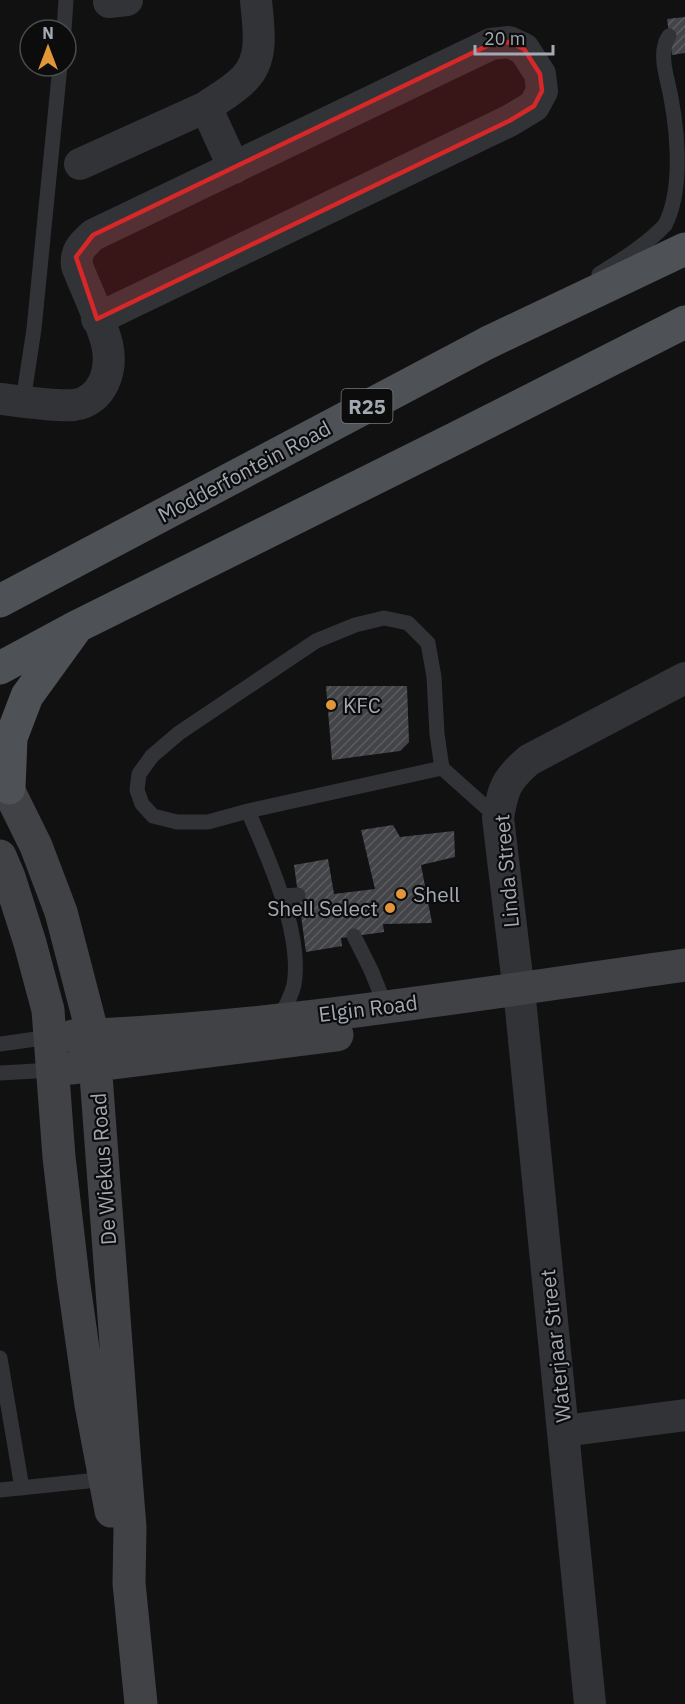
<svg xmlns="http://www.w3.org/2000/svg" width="685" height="1704" font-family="'IBM Plex Sans',sans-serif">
<defs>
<pattern id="building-hatch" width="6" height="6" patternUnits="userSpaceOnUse" patternTransform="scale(1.5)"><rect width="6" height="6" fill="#424448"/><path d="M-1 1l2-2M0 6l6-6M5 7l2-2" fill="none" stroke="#5a5c60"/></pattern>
</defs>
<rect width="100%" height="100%" fill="#111112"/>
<!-- building -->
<path fill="url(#building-hatch)" d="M685,17V53L672,55L667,19Z
M326,686H407L409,742L400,751L332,760Z
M393,825L400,837L454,831L455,857L421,865L432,923L383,924L384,932L341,938L342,946L306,952L294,865L328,859L334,894L375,889L361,830Z"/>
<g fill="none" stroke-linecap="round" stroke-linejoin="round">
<!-- lane -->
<path stroke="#323337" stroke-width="15" d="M64,30L66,0
M599,274C623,259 646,245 665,225C685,186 677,119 666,75C663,62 661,47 669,36
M23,401L34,329L60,66
M442,768L248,811L208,822H177L153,816L142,804L137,790L139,774L152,756L179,733L316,641L355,625L384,618L408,623L428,643L434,677L437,734L442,768L498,818
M248,811C268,857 303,934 294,985C291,997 285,1008 279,1019
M282,896L298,895
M354,936L371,970L386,1007
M0,1044L50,1037
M0,1073L53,1070
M0,1358L22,1488
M0,1490L107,1479"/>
<!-- street -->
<path stroke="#323337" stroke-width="32" d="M109,2L127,0
M206,107C219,98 235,89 245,78C265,57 258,26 256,0
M80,164L206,107L234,168
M0,399C20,401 56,407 74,405C103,401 113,370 107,344C101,320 86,289 77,266C75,251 83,244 93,235L491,44L509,42L524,49L540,74L542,91L534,106L509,121L97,319
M564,1431L685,1415
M590,1704L521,1009L498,818C503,788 506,780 529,760L685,678"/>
<!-- secondary -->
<path stroke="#404246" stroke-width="33" d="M0,773L36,846L61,912L93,1035L126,1478L130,1527L129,1583L141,1704
M0,856L9,877L30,943L48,1010L59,1157L73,1278L91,1405L111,1511
M73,1036C278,1028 482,993 685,965
M73,1068L337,1035"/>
<!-- primary -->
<path stroke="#4e5155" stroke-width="33" d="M0,601L487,343L685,249
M0,668L76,627L456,438L685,322
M9,788L11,738L27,696L74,631"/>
</g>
<!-- marked area -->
<path fill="#d62828" fill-opacity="0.2" stroke="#d62828" stroke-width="4.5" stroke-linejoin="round" d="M509,42L524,49L540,74L542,91L534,106L509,121L97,319L76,257L93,235L491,44Z"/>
<!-- markers -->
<g fill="#e29639" stroke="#0c0c0d" stroke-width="2">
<circle cx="331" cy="705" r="6"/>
<circle cx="401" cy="894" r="6"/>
<circle cx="390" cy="908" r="6"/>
</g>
<g text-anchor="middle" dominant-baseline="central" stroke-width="4.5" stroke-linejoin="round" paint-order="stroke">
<!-- shield labels -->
<rect fill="#0c0c0d" stroke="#767a80" stroke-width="1.5" x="341.5" y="389" width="51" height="34" rx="4.5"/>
<g font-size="20" font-weight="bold" fill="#a3a9b2">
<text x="367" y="406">R25</text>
</g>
<!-- street labels -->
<g font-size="21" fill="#a3a9b2" stroke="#0c0c0d">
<text transform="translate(244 471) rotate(-28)">Modderfontein Road</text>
<text transform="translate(506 871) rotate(-95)">Linda Street</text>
<text transform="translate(368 1008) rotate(-7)">Elgin Road</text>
<text transform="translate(103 1169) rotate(-94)">De Wiekus Road</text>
<text transform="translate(555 1346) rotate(-96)">Waterjaar Street</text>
</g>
<!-- poi labels -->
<g font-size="21" fill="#a3a9b2" stroke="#0c0c0d" text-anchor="start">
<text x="343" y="705">KFC</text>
<text x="413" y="894">Shell</text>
<text x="378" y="908" text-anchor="end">Shell Select</text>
</g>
</g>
<!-- north arrow -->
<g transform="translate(48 48)"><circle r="28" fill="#0c0c0d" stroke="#484b4f" stroke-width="1.5"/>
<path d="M0-4.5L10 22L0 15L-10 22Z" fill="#e29639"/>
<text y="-9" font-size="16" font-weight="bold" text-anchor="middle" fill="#a3a9b2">N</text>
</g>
<!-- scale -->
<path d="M475 45v9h78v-9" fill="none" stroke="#a3a9b2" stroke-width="3"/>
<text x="484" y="45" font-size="18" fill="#a3a9b2" stroke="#0c0c0d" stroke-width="4.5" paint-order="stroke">20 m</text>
</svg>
